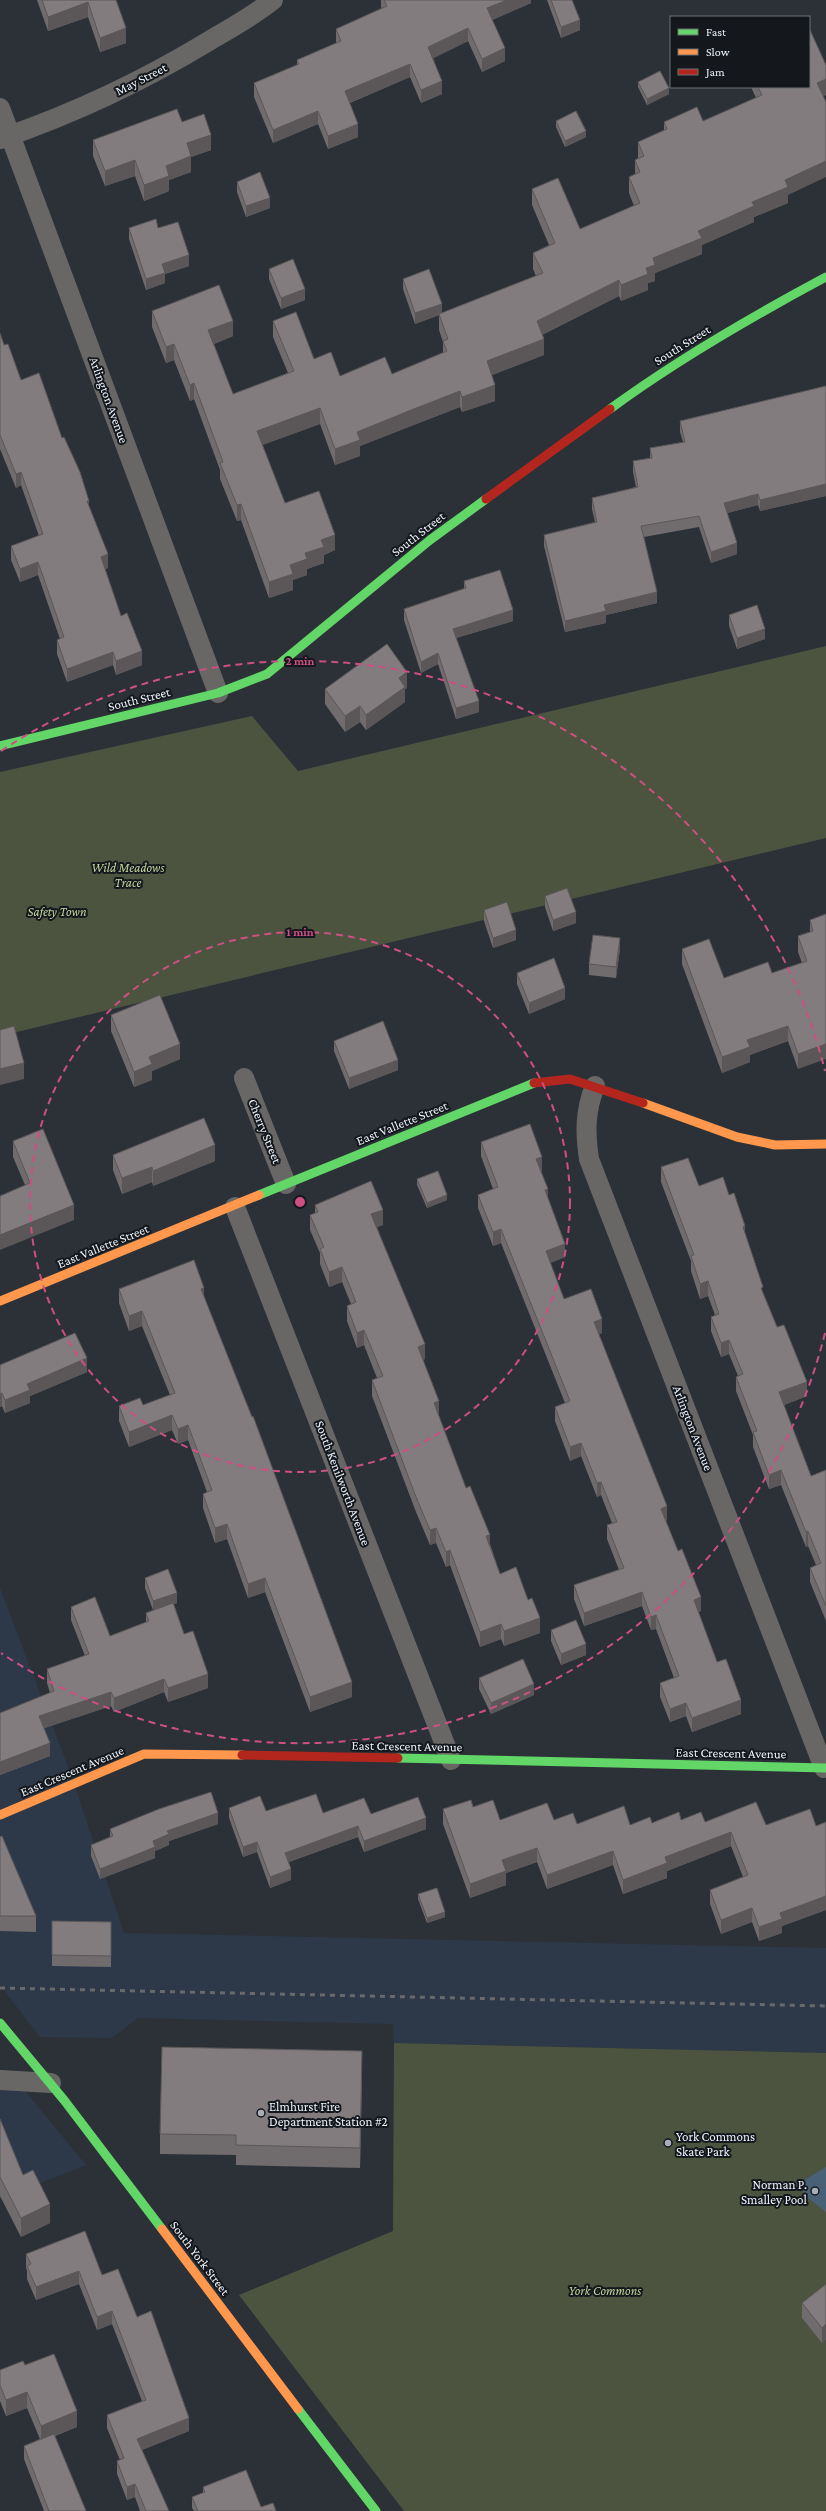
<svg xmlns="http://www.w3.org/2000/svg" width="826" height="2511" font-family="'Crimson Pro',serif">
<rect width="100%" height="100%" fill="#2c3138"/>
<!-- built -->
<path fill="#2d3949" d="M0,1588L70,1772L124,1933L826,1948V2053L394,2043L393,2024L138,2018L112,2038L40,2037L0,1985Z
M0,2085L21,2086L86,2165L0,2199Z"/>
<!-- green -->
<path fill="#4c543f" d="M826,646V838L0,1036V772L252,716L298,771Z
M394,2043L826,2053V2511H404L239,2295L393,2231Z"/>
<!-- water -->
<path fill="#496176" d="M826,2167V2212L808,2198L798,2184Z"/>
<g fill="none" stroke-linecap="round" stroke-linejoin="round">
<!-- street -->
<path stroke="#686766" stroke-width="20" d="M0,108L218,693
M0,139C73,114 143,81 209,41C231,28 253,16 273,0
M244,1078L286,1184
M595,1086C585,1111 585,1132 589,1159L824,1768
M235,1207L451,1760
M0,2080L51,2083"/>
<!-- fast -->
<path stroke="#63d668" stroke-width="9" d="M610,409C678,359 751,317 826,277
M0,746L218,693L267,674L430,540L486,499
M259,1195L534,1083
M398,1758L826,1768
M0,2023L64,2100L162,2229
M298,2409L376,2511"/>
<!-- slow -->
<path stroke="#ff974d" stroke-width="9" d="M643,1103L737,1137L775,1145L826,1144
M0,1301L259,1195
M0,1815L144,1754L242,1755
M162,2229L298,2409"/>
<!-- jam -->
<path stroke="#b3261e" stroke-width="9" d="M486,499L610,409
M534,1083L570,1079L643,1103
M242,1755L398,1758"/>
<!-- rail -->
<path stroke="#68696b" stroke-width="3" stroke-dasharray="5 5" stroke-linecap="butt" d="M0,1988L826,2006"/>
</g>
<!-- wall -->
<path fill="#706b6c" d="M37,0H116L126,43L100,52L88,17L48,31Z
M381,0H531V3L492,20L505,61L482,72L468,41L433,58L442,94L421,103L410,77L350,103L358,137L328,149L318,124L273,143L254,97V83L297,65V60L336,43V29L382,9L381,7Z
M547,0H572L580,30L561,38Z
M826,65V95L823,96L788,195V203L754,217V222L702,245V254L655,273V281L648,283V290L621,301L619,296L542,335L544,355L492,375L495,401L462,412L460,407L411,426L360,446V456L335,465L320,424L262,445L285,503L335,550L324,555V563L307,569V575L293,580V590L269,598L241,520L237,521L220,479V470L194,399L190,401L174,360L166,363L152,327V311L233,336L214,344L233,394L288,373L273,337V321L314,359L340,376L392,374L443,353V342L439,330V315L415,324L403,289V279L442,313L536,276L533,269V253L549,245L532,205V189L580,229L634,206L629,193V177L635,174V160L638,158V142L664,130V122L703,121L756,98L751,87H809Z
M638,82L669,94L647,105L638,87Z
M556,121L586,137L565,147L556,127Z
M182,122L211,150L191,157V172L169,180V191L144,201L135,176L105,186L93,156V140Z
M237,182L270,208L246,217L237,192Z
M129,228H158L189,266L165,274V283L146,290L129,239Z
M269,269L305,300L281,309L269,279Z
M0,333L4,345L21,380L62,438L89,508L108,568L105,569L121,616L142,665L116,675L113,665L67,682L57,654V640L60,639L38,575L20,582L11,560V546L39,536L21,485L16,488L0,449Z
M826,386V496L760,511L758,505L727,513L737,554L711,563L699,527L644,537L657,603L606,615V623L565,632L544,546V535L595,522L592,509V498L636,487L633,472V461L650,458V448L683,442L680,432V421Z
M464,581L513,621L456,638L479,712L456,719L438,664L421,673L404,620V609L464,589Z
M729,615L765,639L737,649L729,626Z
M407,688L405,689V702L366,730L360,722L345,732L325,704V689Z
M545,896L576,923L553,931L545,907Z
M484,910L516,940L493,948L484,921Z
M826,914L798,1069L788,1041L750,1055V1062L722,1073L682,964V949L724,978L772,973L802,963L798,952V936L810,932V920Z
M620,949L616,978L589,975V964Z
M517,973L565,999L529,1014L517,984Z
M111,1015L180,1059L152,1071V1080L134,1087L111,1031Z
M334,1041L398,1070L349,1089L334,1051Z
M13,1141L74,1220L25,1185L13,1157Z
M481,1142L542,1171H541L548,1197L565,1257L550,1263L564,1299L602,1333L599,1334L667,1520L666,1521L701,1611L698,1612L717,1662L741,1714L692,1732L686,1716L670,1722L660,1697V1683L674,1678L656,1629L651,1630L642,1606L584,1626L574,1599V1585L619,1570L607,1539V1525L612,1523L601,1495L597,1497L581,1456L570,1461L555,1421V1407L565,1403L501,1243L493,1246L478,1208V1195L493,1189L481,1156Z
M113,1155L215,1161L153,1186L152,1182L122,1194L113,1170Z
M661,1167L699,1186L729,1195L745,1234L763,1293L777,1327L807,1396L784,1405L811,1476L826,1470V1621L810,1582V1568L816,1565L808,1546L806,1547L781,1485L769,1489L753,1447V1435L736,1391V1377L738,1376L729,1354L721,1357L711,1331V1317L715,1315L708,1296L700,1299L691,1271V1261L661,1182Z
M417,1179L447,1200L427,1208L417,1185Z
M315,1205L383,1225L377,1227L425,1359L423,1360L439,1416L466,1488L490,1544L500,1574L540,1633L504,1646L501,1639L480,1647L450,1565L446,1567L436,1543L430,1545L416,1512L372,1396V1380L377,1378L364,1345L357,1348L347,1321V1306L351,1304L342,1282L329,1287L320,1264V1253L310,1230V1215L315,1213Z
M119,1289L204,1296L352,1697L310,1712L265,1592L248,1598L227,1539L215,1543L203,1508V1494L207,1492L188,1440L178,1444L172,1430L129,1447L119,1421V1406L143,1405L170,1395L142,1326L129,1331L119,1303Z
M0,1365L87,1372L30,1396V1403L5,1413L2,1406L0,1407Z
M145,1578L177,1603L174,1604L184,1634L208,1688L168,1702L164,1692L114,1712L111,1706L44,1728L50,1756L0,1775V1713L50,1693L47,1683V1669L85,1656L71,1620V1607L110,1636L146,1622V1613L153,1610L145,1588Z
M551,1630L586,1655L561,1665L551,1641Z
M479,1678L534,1695L491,1714L479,1689Z
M473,1807L500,1820H554L577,1824L630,1825L681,1820L766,1825L816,1826L826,1822V1910L782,1926V1933L759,1941L752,1922L721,1934L710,1904V1890L743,1877L731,1846L667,1871V1878L623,1894L613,1865L547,1889L537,1862L506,1873V1885L470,1898L443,1824V1809Z
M229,1808L266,1811L371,1814L426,1829L364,1852L358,1837L289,1862L291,1880L270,1888L257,1852L243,1857L229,1818Z
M218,1824L169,1841V1845L155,1851V1858L100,1879L91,1856V1845L110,1837V1829Z
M0,1837L36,1916V1932L0,1931Z
M418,1894L445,1917L427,1923L418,1899Z
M52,1921L111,1922V1967L52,1966Z
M362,2071L360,2168L236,2165V2155L160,2154V2134Z
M0,2119L23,2175L50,2223L21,2237L0,2196Z
M26,2254L102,2275L137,2317L189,2431L142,2450L169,2511H140L135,2497L127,2500L117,2474V2461L120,2460L107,2428V2415L142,2401L112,2324L97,2330L79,2284L36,2300L27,2279V2271L26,2268Z
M826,2284V2339L822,2343L802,2318V2303Z
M25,2365L77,2427L55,2436L86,2511H44L24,2459V2446L40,2439L27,2408L6,2416L0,2401V2370Z
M203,2487L261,2507L276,2511H194L192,2508V2497L203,2493Z"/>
<!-- shaded-wall -->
<path fill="#5b5758" d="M507,0H531V3L487,22V8Z
M88,2V17L48,31V17Z
M580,20V30L561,38V27Z
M126,28V43L100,52V38Z
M468,28V41L428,61V47Z
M505,48V61L482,72V59Z
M410,64V77L345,105V91Z
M826,79V95L817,99V83Z
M442,81V94L421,103V90Z
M669,88V94L647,105V99Z
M318,111V124L273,143V130Z
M358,124V137L328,149V136Z
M586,131V137L565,147V141Z
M211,135V150L191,157V172L169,180V191L144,201V185L166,166L187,143Z
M135,160V176L105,186V171Z
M826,161V177L788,195V203L754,217V222L702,245V254L655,273V281L648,283V290L621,301V285L646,268L653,258L698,231L752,202L785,180Z
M270,198V208L246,217V206Z
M189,255V266L165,274V283L146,290V279L162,264Z
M619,280V296L537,337V321Z
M305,289V300L281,309V298Z
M442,304V314L415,324V313Z
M233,321V336L208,346V330Z
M544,339V355L487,377V361Z
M174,344V360L166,363V347Z
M194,383V399L190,401V385Z
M495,385V401L462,412V397Z
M460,391V407L360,446V456L335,465V449L357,432L411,410Z
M320,408V424L257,447V431Z
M21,472V485L16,488V474Z
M826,484V496L760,511V500Z
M758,494V505L724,514V503Z
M87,501H89V514Z
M241,504V520L237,521V505Z
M335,535V550L324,555V563L307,569V575L293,580V590L269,598V582L321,540Z
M737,543V554L711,563V552Z
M108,554V568L101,570V557Z
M38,562V575L20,582V569Z
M657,592V603L606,615V623L565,632V621L604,605Z
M513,610V621L453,639V629Z
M765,629V639L737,649V638Z
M142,651V665L116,675V661Z
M113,652V665L67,682V669Z
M438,653V664L421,673V662Z
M407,672V688L405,689V702L366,730V715L399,678Z
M479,701V712L456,719V708Z
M360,706V722L345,732V716Z
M576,912V923L553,931V920Z
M516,930V940L493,948V938Z
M620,938V949L616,978V967Z
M565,988V999L529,1014V1003Z
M788,1026V1041L750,1055V1062L722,1073V1057L747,1040Z
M180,1044V1059L152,1071V1080L134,1087V1072L149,1057Z
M826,1044V1059L798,1069V1054Z
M398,1060V1070L349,1089V1078Z
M24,1063V1079L0,1085V1069Z
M215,1145V1161L153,1186V1171Z
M542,1157V1171L536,1173V1159Z
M152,1167V1182L122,1194V1178Z
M548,1189V1203L545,1190Z
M447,1195V1200L427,1208V1203Z
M74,1205V1220L0,1250V1235Z
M383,1210V1225L371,1229V1214Z
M745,1226V1240L743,1227Z
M501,1229V1243L493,1246V1232Z
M565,1244V1257L546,1265V1251Z
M342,1267V1282L329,1287V1272Z
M708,1281V1296L700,1299V1284Z
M204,1288V1302L201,1289Z
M142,1311V1326L129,1331V1316Z
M602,1319V1333L594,1336V1322Z
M364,1330V1345L357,1348V1333Z
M729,1340V1354L721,1357V1343Z
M425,1344V1359L418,1362V1347Z
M87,1358V1372L30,1396V1403L5,1413V1400L27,1384Z
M807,1382V1396L779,1407V1392Z
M2,1393V1406L0,1407V1394Z
M439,1401V1416L434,1403Z
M172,1415V1430L129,1447V1432Z
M188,1425V1440L178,1444V1429Z
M581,1443V1456L570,1461V1447Z
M781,1470V1485L769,1489V1475Z
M601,1482V1495L597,1497V1483Z
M667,1506V1520L661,1523V1509Z
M227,1524V1539L215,1543V1528Z
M436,1528V1543L430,1545V1530Z
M808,1531V1546L806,1547V1532Z
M490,1535V1550L486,1536Z
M450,1550V1565L446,1567V1552Z
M265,1578V1592L248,1598V1584Z
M642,1592V1606L584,1626V1613Z
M177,1593V1603L153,1612V1601Z
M701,1597V1611L694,1614V1600Z
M656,1615V1629L651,1630V1617Z
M540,1618V1633L504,1646V1631Z
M501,1624V1639L480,1647V1632Z
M586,1644V1655L561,1665V1654Z
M208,1674V1688L168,1702V1688Z
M164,1679V1692L114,1712V1698Z
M352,1682V1697L310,1712V1697Z
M534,1684V1695L491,1714V1703Z
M111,1692V1706L39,1730V1716Z
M741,1700V1714L692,1732V1718Z
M686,1703V1716L670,1722V1709Z
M50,1743V1756L0,1775V1762Z
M218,1813V1824L169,1841V1845L155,1851V1858L100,1879V1869L153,1841L167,1831Z
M426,1818V1829L364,1852V1841Z
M358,1826V1837L285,1863V1853Z
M731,1832V1846L667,1871V1878L623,1894V1880L665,1857Z
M257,1842V1852L243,1857V1847Z
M537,1848V1862L506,1873V1885L470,1898V1884L502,1860Z
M613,1851V1865L547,1889V1875Z
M291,1869V1880L270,1888V1877Z
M826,1896V1910L782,1926V1933L759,1941V1927L780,1913Z
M752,1908V1922L721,1934V1920Z
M445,1912V1917L427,1923V1918Z
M362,2051V2071L360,2168V2148Z
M50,2204V2223L21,2237V2218Z
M79,2271V2284L36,2300V2287Z
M112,2311V2324L97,2330V2317Z
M826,2324V2339L822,2343V2328Z
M27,2392V2408L6,2416V2400Z
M77,2411V2427L41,2441V2426Z
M189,2418V2431L137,2452V2439Z
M135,2484V2497L127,2500V2487Z"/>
<!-- building -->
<path fill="#827c7e" stroke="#5b5758" d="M42,0H116L126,28L100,38L88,2L48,17Z
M384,0H507L487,8L505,48L482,59L468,28L428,47L442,81L421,90L410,64L345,91L358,124L328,136L318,111L273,130L254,83L299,64L297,60L341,41L336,29L387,6Z
M551,0H572L580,20L561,27Z
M809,30H810L826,65V79L817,83L826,102V161L785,180L788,187L752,202L754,206L698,231L702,238L653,258L655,265L646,268L648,274L621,285L619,280L537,321L544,339L487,361L495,385L462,397L460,391L411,410L357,432L360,440L335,449L320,408L257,431L285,503L319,491L335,535L321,540L324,547L305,553L307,559L290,565L293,574L269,582L241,504L237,505L220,463L223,462L194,383L190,385L174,344L166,347L152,311L219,285L233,321L208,330L233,394L294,371L273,321L296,312L314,359L331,352L340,376L385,357L392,374L447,351L443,341L448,339L439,314L543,273L533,253L555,243L532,189L558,178L580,229L640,203L629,177L640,172L635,160L644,156L638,142L667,129L664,122L697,107L703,121L762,95L758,87H809Z
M660,71L669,88L647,99L638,82Z
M177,109L182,122L204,114L211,135L187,143L191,156L166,166L169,176L144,185L135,160L105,171L93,140Z
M576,111L586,131L565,141L556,121Z
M260,172L270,198L246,206L237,182Z
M156,219L158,228L178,222L189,255L162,264L165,273L146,279L129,228Z
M293,259L305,289L281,298L269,269Z
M429,269L442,304L415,313L403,279Z
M0,333L4,345L8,344L21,380L39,373L62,438L64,437L80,472L89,501H87L108,554L101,557L121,616L127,613L142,651L116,661L113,652L67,669L57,640L64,637L38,562L20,569L11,546L43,534L21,472L16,474L0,435Z
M826,386V484L760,500L758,494L724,503L737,543L711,552L699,516L641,526L657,592L604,605L606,611L565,621L544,535L597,522L592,498L638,487L633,461L652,458L650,448L685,442L680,421Z
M500,570L513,610L453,629L479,701L456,708L438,653L421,662L404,609L466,588L464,581Z
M757,605L765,629L737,638L729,615Z
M387,644L407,672L399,678L405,687L366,715L360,706L345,716L325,689Z
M567,888L576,912L553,920L545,896Z
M507,902L516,930L493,938L484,910Z
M826,914V1044L798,1054L788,1026L747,1040L750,1047L722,1057L682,949L709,939L724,978L768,962L772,973L807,961L798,936L813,931L810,920Z
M593,935L620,938L616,967L589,964Z
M554,958L565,988L529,1003L517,973Z
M160,995L180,1044L149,1057L152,1064L134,1072L111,1015Z
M383,1021L398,1060L349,1078L334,1041Z
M14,1026L24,1063L0,1069V1030Z
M204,1118L215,1145L153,1171L152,1167L122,1178L113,1155Z
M530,1124L542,1157L536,1159L548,1189L545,1190L565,1244L546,1251L564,1299L591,1289L602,1319L594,1322L667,1506L661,1509L678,1551L682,1549L701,1597L694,1600L717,1662L726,1659L741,1700L692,1718L686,1703L670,1709L660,1683L679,1676L656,1615L651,1617L642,1592L584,1613L574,1585L624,1568L607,1525L617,1522L601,1482L597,1483L581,1443L570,1447L555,1407L570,1401L501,1229L493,1232L478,1195L498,1187L481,1142Z
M43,1129L74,1205L0,1235V1196L30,1183L13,1141Z
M688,1158L699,1186L723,1177L729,1195L734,1193L745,1226L743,1227L763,1287L761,1288L777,1327L784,1325L807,1382L779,1392L811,1476L826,1470V1606L810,1568L821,1563L808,1531L806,1532L781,1470L769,1475L753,1432L757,1431L736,1377L743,1374L729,1340L721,1343L711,1317L719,1314L708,1281L700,1284L691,1256L694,1255L661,1167Z
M438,1171L447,1195L427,1203L417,1179Z
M371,1181L383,1210L371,1214L425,1344L418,1347L439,1401L434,1403L466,1488L470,1486L490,1535L486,1536L500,1574L516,1567L528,1600L532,1598L540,1618L504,1631L501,1624L480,1632L450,1550L446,1552L436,1528L430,1530L416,1497L372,1380L383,1376L364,1330L357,1333L347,1306L356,1302L342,1267L329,1272L320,1249L324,1247L310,1215L318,1212L315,1205Z
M194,1260L204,1288L201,1289L252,1417L253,1416L352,1682L310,1697L265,1578L248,1584L227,1524L215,1528L203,1494L212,1490L188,1425L178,1429L172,1415L129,1432L119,1406L140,1398L143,1405L175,1393L142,1311L129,1316L119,1289Z
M75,1333L87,1358L27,1384L30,1390L5,1400L2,1393L0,1394V1365Z
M168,1569L177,1593L153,1601L145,1578Z
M95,1597L110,1636L149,1621L146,1613L173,1603L184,1634L193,1631L208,1674L168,1688L164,1679L114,1698L111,1692L39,1716L50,1743L0,1762V1713L54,1691L47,1669L89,1654L71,1607Z
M576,1620L586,1644L561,1654L551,1630Z
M523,1659L534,1684L491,1703L479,1678Z
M211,1792L218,1813L167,1831L169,1834L153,1841L155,1847L100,1869L91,1845L113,1836L110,1829L159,1809Z
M316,1794L323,1813L364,1798L371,1814L418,1797L426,1818L364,1841L358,1826L285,1853L291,1869L270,1877L257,1842L243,1847L229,1808L260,1796L266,1811Z
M471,1800L473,1807L493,1800L500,1820L547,1803L554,1820L573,1813L577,1824L624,1806L630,1825L650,1817L652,1823L679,1812L681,1820L701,1812L705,1822L756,1802L766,1825L810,1809L816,1826L826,1822V1896L780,1913L782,1919L759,1927L752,1908L721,1920L710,1890L748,1875L731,1832L665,1857L667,1863L623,1880L613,1851L547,1875L537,1848L502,1860L506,1871L470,1884L443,1809Z
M2,1836L36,1916H0V1837Z
M437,1888L445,1912L427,1918L418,1894Z
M52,1921L111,1922V1956L52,1955Z
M162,2047L362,2051L360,2148L236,2145V2135L160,2134Z
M0,2119L23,2175L33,2170L50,2204L21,2218L0,2177Z
M85,2231L102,2275L118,2269L137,2317L151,2311L189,2418L137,2439L169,2511H146L135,2484L127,2487L117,2461L124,2458L107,2415L146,2400L112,2311L97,2317L79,2271L36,2287L27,2266L31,2264L26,2254Z
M826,2284V2324L822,2328L802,2303Z
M54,2354L77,2411L41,2426L27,2392L6,2400L0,2385V2370L23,2361L25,2365Z
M54,2434L86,2511H49L24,2446Z
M246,2470L261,2507L273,2503L276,2511H198L192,2497L205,2492L203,2487Z"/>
<!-- distance rings -->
<g fill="none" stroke="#cd4f83" stroke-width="2" stroke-dasharray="7 5">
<circle cx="300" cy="1202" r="270"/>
<path d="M825 1333A541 541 0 0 1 1 1653M1 751A541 541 0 0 1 825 1071"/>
</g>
<!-- markers -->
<g fill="#a9afb7" stroke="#14181d" stroke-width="1.5">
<circle cx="261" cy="2113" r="4"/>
<circle cx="668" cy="2143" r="4"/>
<circle cx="815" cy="2191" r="4"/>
</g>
<g text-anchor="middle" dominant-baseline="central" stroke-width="4" stroke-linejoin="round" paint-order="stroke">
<!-- street labels -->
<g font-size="13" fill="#edf3fb" stroke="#14181d">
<text transform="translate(141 79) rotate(-27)">May Street</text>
<text transform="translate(682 345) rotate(-32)">South Street</text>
<text transform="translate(109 400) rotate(70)">Arlington Avenue</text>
<text transform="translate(418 534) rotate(-38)">South Street</text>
<text transform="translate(139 699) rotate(-14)">South Street</text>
<text transform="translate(402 1123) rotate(-22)">East Vallette Street</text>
<text transform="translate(265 1131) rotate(68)">Cherry Street</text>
<text transform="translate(103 1246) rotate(-22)">East Vallette Street</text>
<text transform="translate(693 1428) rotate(69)">Arlington Avenue</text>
<text transform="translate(343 1483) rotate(69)">South Kenilworth Avenue</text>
<text transform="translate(407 1746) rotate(1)">East Crescent Avenue</text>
<text transform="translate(731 1753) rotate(1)">East Crescent Avenue</text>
<text transform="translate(72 1771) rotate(-23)">East Crescent Avenue</text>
<text transform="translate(200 2258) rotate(53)">South York Street</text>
</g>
<!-- park labels -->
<g font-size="13" font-style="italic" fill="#c1d49c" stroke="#14181d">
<text x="128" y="867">Wild Meadows<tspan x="128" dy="15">Trace</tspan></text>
<text x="57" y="911">Safety Town</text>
<text x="605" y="2290">York Commons</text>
</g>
<!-- poi labels -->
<g font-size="13" fill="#edf3fb" stroke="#14181d" text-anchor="start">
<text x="269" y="2106">Elmhurst Fire<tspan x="269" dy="15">Department Station #2</tspan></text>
<text x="676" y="2136">York Commons<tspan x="676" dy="15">Skate Park</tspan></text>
<text x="807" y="2184" text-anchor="end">Norman P.<tspan x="807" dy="15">Smalley Pool</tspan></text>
</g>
</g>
<circle cx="300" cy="1202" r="6" fill="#cd4f83" stroke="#14181d" stroke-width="2"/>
<g font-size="12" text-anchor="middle" font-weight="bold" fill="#cd4f83" stroke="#14181d" stroke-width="4" stroke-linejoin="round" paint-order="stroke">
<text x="300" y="665">2 min</text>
<text x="300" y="936">1 min</text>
</g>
<!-- legend -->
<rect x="670" y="16" width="140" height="72" fill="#14181d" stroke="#6b7076"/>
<rect x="678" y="29" width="20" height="6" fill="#63d668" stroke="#6b7076"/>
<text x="706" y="36" font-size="12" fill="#edf3fb">Fast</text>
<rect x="678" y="49" width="20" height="6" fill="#ff974d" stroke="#6b7076"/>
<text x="706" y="56" font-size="12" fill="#edf3fb">Slow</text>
<rect x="678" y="69" width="20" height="6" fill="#b3261e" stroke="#6b7076"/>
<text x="706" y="76" font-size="12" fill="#edf3fb">Jam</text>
</svg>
